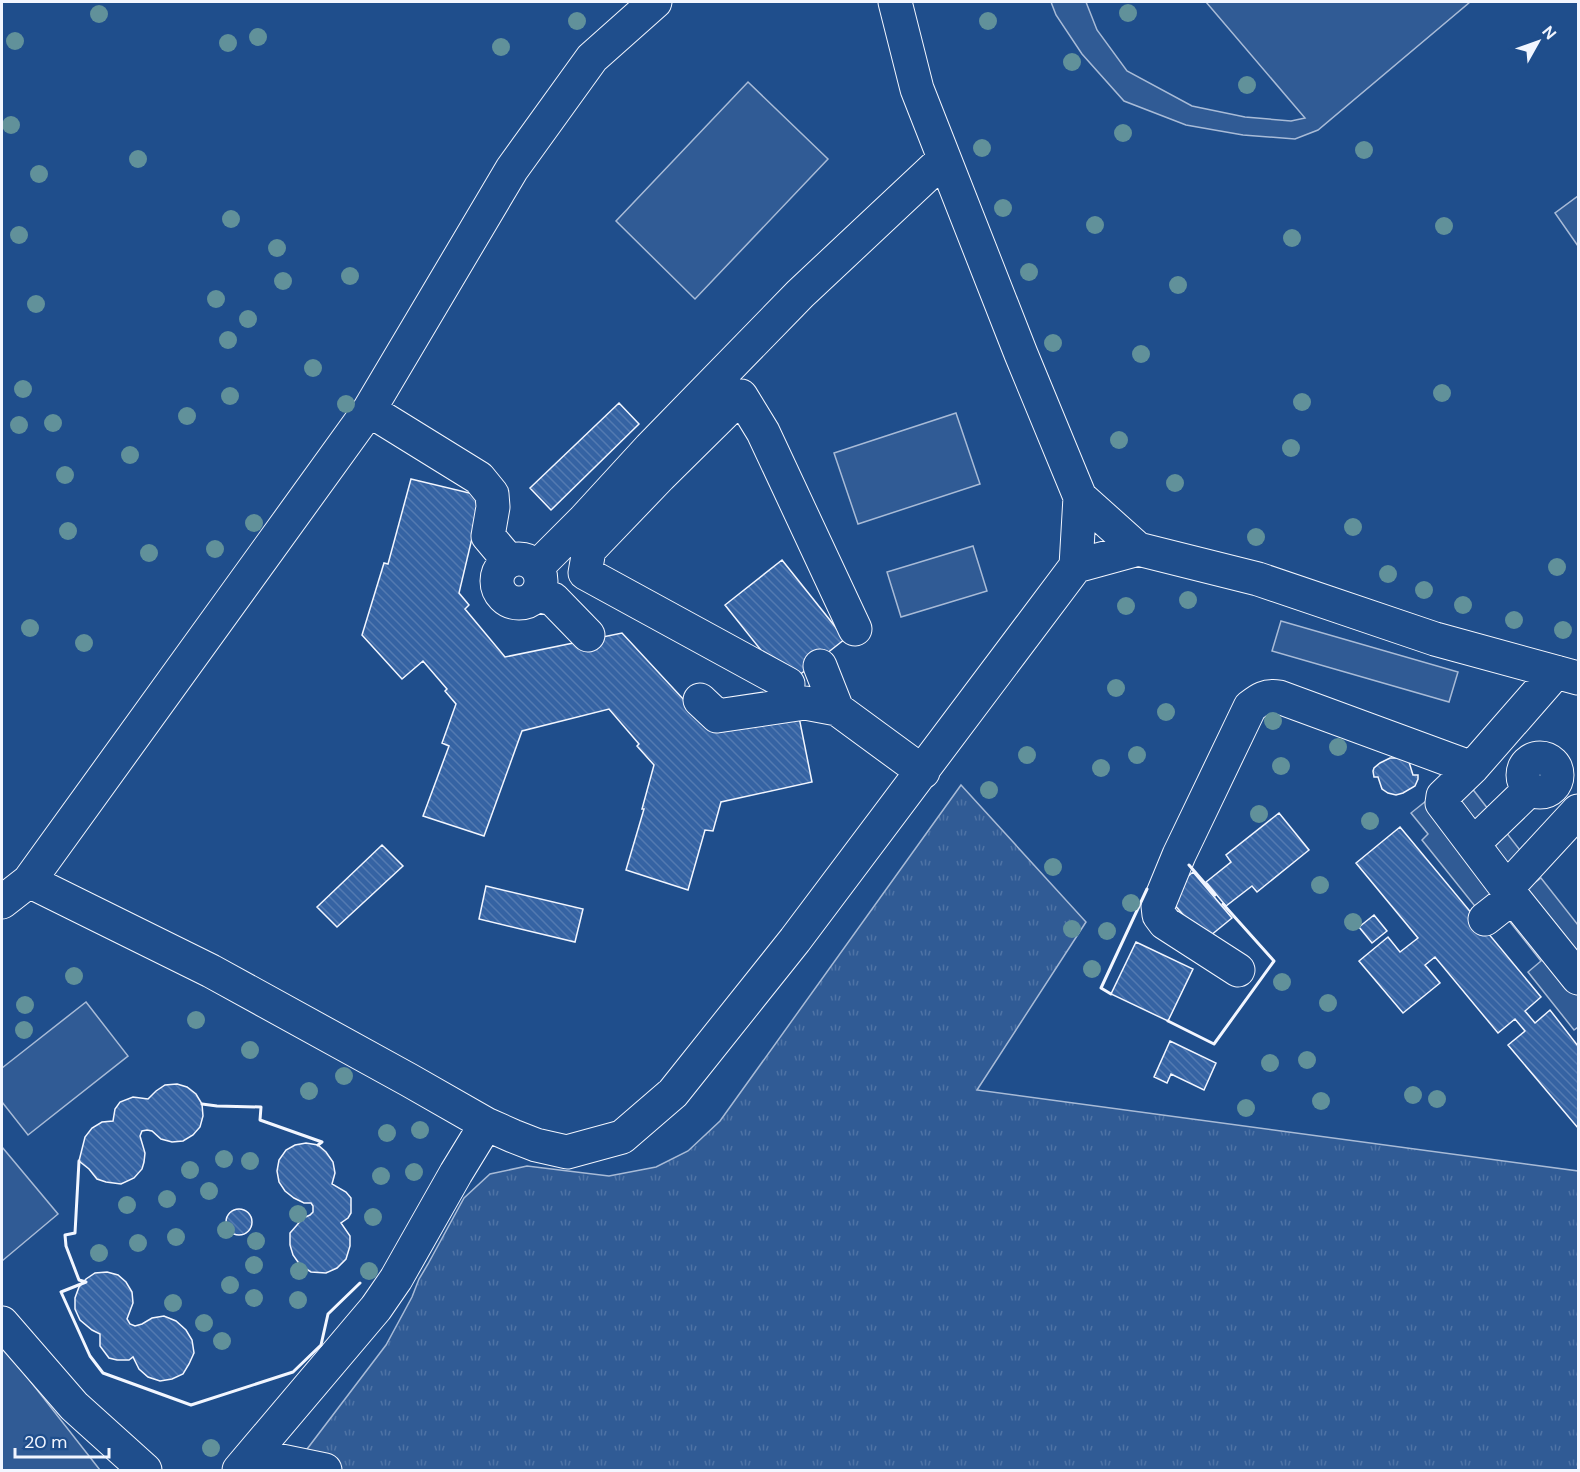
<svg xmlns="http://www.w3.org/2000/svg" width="1580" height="1472" font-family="'DM Sans',sans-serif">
<defs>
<pattern id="grass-tufts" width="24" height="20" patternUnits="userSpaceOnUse" patternTransform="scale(1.5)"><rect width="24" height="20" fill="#305b95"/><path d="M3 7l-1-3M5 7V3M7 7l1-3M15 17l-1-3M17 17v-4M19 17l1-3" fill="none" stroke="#4e73a5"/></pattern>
<pattern id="building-back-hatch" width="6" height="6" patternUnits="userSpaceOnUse" patternTransform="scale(1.5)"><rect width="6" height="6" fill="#3563a3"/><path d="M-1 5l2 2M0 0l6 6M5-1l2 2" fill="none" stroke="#537ab1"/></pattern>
</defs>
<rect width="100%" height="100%" fill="#1f4e8c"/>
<!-- grass -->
<path fill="url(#grass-tufts)" stroke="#a8bbd7" stroke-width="1.5" d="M961,785L1086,922L977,1090L1578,1171V1470H316L301,1457L386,1345L412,1297L419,1279L428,1264L464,1198L490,1174L527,1166L609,1176L656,1167L688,1151L720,1121Z"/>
<!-- built -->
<path fill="#305b95" stroke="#a8bbd7" stroke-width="1.5" d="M1051,2H1086L1097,30L1127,71L1192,106L1245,117L1291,121L1305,118L1206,2H1470L1318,130L1295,139L1243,135L1186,125L1124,101L1082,54L1056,15Z
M748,82L828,159L695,299L616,221Z
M1578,196V246L1555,213Z
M956,413L980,484L858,524L834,453Z
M973,546L987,591L901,617L887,572Z
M1281,621L1458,672L1449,702L1272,651Z
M1471,787L1523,854L1534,883L1541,878L1578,925V974L1447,806Z
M1431,797L1509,894L1482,915L1422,840L1428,834L1411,813Z
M1514,903L1578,984V1027L1574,1030L1528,972L1541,961L1502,912Z
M86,1002L128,1056L28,1135L2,1102V1068Z
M2,1147L58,1214L2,1261V1146Z
M2,1345L100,1470H2Z"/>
<!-- building -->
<path fill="url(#building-back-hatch)" stroke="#f2f6ff" stroke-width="1.5" d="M619,403L639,424L551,510L530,488Z
M411,479L482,496L459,593L469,605L465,609L505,657L622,633L710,728L798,712L812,782L721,802L713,831L705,830L688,890L626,870L644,809H642L654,765L637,746L639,744L609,709L522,731L484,836L423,816L449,746L442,743L456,704L445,691L447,689L423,661L402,679L362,635L384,563L388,564Z
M782,560L845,639L788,684L725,605Z
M1390,758H1402L1409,762L1413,775H1418V779L1415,786L1403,793L1396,795L1388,793L1382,789L1378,777H1374L1373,771L1374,768L1380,763Z
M1279,813L1309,850L1257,892L1252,886L1226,906L1206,882L1231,862L1226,855Z
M1400,827L1541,997L1525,1011L1535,1023L1550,1010L1578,1046V1128L1508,1045L1525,1031L1515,1019L1498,1033L1435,957L1425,965L1440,983L1403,1013L1359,961L1388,937L1400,952L1418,938L1356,863Z
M382,845L403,866L337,927L317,907Z
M1193,872L1232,918L1205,940L1166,895Z
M486,886L583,909L575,942L479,919Z
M1374,915L1387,931L1372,943L1359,927Z
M1136,942L1193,969L1168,1021L1111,994Z
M1170,1041L1216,1063L1204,1090L1171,1074L1167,1083L1154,1077Z
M177,1084L187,1087L196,1094L202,1104L203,1116L200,1127L193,1135L183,1141L172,1142L161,1139L152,1131L147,1130L142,1131L140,1136L145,1153L144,1162L142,1169L134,1178L121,1184L106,1182L97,1179L89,1169L79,1161L85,1137L92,1128L102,1122L113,1121L115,1109L120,1102L133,1097L148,1099L156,1091L165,1085Z
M306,1143L318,1145L326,1152L333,1162L335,1173L332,1184L346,1192L351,1198V1213L348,1218L341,1223L350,1236V1246L346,1259L337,1268L326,1273L311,1272L300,1265L293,1255L290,1245V1233L303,1218L310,1215L313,1212V1206L311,1203H304L294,1198L285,1191L279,1182L277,1171L279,1160L286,1150L295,1145Z
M226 1222a13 13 0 1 1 26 0a13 13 0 1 1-26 0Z
M107,1272L118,1275L126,1282L132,1292L133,1303L127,1319L130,1324L135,1326L142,1324L152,1318L164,1316L176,1321L186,1330L192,1340L194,1353L189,1364L183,1374L172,1379L160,1381L148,1377L139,1369L133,1357L129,1360H117L109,1358L100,1346V1334L92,1330L80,1320L75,1309V1298L79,1287L86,1279L95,1273Z"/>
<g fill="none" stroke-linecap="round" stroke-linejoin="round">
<!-- minor casing -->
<g stroke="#f2f6ff" stroke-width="35">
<path id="minor" d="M895,2L917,89L1021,354L1080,497L1076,566L1138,549
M369,410L479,478L492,494L493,507L488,536L509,561
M1080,497L1138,549L1258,579L1435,639L1578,678
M497 581a22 22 0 1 1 44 0a22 22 0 1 1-44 0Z
M537,567L584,520L650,448L800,294L944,159
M537,595L553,599L588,635
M820,666L837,709
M1556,672L1472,768L1443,796L1442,803L1513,897L1578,978
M788,684L585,573L589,550L660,476L741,396L763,432L855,629
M700,700L717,716L805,703L837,709L923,772
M1523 775a17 17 0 1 1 34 0a17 17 0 1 1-34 0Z
M1473,844L1530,789
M29,881L211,971L409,1080L486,1124L513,1136L536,1145L567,1152L622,1137L673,1093L795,940L1076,566
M1507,888L1578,811
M2,902L29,881L369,410L512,169L592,58L655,2
M1485,919L1513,897
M1238,970L1165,923L1159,915L1158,906L1179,855L1250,707C1260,699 1266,695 1279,697L1472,768
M2,1323L74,1406L145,1470
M252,1455L325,1470
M239,1470L376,1308L396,1279L456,1173L486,1124"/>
</g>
<!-- minor -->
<use href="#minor" stroke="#1f4e8c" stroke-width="33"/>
<!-- wall -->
<path stroke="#f2f6ff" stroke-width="3" d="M1189,865L1215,895
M1111,994L1101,988L1147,889
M1168,1021L1214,1044L1274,961L1223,904
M202,1104L217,1106L261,1107L260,1120L322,1142L318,1145
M79,1161L75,1233L65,1235L66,1246L79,1280L86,1282L61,1292L90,1356L103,1373L191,1405L293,1372L321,1345L328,1314L360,1283"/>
</g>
<!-- trees -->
<g fill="#61919a">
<circle cx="1128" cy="13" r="9"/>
<circle cx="99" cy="14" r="9"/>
<circle cx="577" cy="21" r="9"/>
<circle cx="988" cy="21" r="9"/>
<circle cx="258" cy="37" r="9"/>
<circle cx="15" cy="41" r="9"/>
<circle cx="228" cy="43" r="9"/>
<circle cx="501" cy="47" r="9"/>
<circle cx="1072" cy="62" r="9"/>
<circle cx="1247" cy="85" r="9"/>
<circle cx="11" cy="125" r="9"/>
<circle cx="1123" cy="133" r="9"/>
<circle cx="982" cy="148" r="9"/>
<circle cx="1364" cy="150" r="9"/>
<circle cx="138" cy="159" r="9"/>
<circle cx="39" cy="174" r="9"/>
<circle cx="1003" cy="208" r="9"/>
<circle cx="231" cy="219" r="9"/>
<circle cx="1095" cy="225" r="9"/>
<circle cx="1444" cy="226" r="9"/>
<circle cx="19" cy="235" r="9"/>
<circle cx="1292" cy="238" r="9"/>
<circle cx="277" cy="248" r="9"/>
<circle cx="1029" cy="272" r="9"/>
<circle cx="350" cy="276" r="9"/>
<circle cx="283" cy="281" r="9"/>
<circle cx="1178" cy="285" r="9"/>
<circle cx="216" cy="299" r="9"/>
<circle cx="36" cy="304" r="9"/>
<circle cx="248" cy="319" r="9"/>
<circle cx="228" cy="340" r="9"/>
<circle cx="1053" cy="343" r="9"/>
<circle cx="1141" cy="354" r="9"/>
<circle cx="313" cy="368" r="9"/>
<circle cx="23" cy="389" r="9"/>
<circle cx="1442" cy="393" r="9"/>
<circle cx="230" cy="396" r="9"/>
<circle cx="1302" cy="402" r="9"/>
<circle cx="346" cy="404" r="9"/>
<circle cx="187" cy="416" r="9"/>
<circle cx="53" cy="423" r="9"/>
<circle cx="19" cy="425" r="9"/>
<circle cx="1119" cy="440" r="9"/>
<circle cx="1291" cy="448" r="9"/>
<circle cx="130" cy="455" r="9"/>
<circle cx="65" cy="475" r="9"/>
<circle cx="1175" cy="483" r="9"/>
<circle cx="254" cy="523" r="9"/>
<circle cx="1353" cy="527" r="9"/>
<circle cx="68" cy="531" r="9"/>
<circle cx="1256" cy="537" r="9"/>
<circle cx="215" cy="549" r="9"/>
<circle cx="149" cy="553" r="9"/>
<circle cx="1557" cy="567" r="9"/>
<circle cx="1388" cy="574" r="9"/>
<circle cx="1424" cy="590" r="9"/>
<circle cx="1188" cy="600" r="9"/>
<circle cx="1463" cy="605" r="9"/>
<circle cx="1126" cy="606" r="9"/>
<circle cx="1514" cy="620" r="9"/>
<circle cx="30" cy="628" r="9"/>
<circle cx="1563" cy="630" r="9"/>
<circle cx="84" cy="643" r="9"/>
<circle cx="1116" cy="688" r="9"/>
<circle cx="1166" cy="712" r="9"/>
<circle cx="1273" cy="721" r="9"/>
<circle cx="1338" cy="747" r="9"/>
<circle cx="1027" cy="755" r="9"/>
<circle cx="1137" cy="755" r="9"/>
<circle cx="1281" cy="766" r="9"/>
<circle cx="1101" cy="768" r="9"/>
<circle cx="989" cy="790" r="9"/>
<circle cx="1259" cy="814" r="9"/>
<circle cx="1370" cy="821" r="9"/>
<circle cx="1053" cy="867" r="9"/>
<circle cx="1320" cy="885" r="9"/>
<circle cx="1131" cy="903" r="9"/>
<circle cx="1353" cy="922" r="9"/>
<circle cx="1072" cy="929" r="9"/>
<circle cx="1107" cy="931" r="9"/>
<circle cx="1092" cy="969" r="9"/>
<circle cx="74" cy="976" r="9"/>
<circle cx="1282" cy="982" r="9"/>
<circle cx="1328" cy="1003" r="9"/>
<circle cx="25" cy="1005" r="9"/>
<circle cx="196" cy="1020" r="9"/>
<circle cx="24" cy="1030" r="9"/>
<circle cx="250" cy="1050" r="9"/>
<circle cx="1307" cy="1060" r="9"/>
<circle cx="1270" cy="1063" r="9"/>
<circle cx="344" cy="1076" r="9"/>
<circle cx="309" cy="1091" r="9"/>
<circle cx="1413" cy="1095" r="9"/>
<circle cx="1437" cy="1099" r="9"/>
<circle cx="1321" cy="1101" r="9"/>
<circle cx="1246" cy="1108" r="9"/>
<circle cx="420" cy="1130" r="9"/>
<circle cx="387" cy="1133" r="9"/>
<circle cx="224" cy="1159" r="9"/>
<circle cx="250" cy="1161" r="9"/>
<circle cx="190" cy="1170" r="9"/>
<circle cx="414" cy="1172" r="9"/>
<circle cx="381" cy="1176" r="9"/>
<circle cx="209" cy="1191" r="9"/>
<circle cx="167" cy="1199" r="9"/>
<circle cx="127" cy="1205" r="9"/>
<circle cx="298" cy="1214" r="9"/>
<circle cx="373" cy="1217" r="9"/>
<circle cx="226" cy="1230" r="9"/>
<circle cx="176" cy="1237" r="9"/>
<circle cx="256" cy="1241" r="9"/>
<circle cx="138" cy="1243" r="9"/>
<circle cx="99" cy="1253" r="9"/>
<circle cx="254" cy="1265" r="9"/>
<circle cx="299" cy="1271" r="9"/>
<circle cx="369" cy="1271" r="9"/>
<circle cx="230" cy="1285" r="9"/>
<circle cx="254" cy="1298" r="9"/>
<circle cx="298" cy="1300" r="9"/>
<circle cx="173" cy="1303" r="9"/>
<circle cx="204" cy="1323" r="9"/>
<circle cx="222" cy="1341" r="9"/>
<circle cx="211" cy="1448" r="9"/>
</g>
<!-- border -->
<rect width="1580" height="1472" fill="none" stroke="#f2f6ff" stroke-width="6"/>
<!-- north arrow -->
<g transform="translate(1538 42) rotate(50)" stroke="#1f4e8c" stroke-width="4.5" paint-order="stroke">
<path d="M0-4.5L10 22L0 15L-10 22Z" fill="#f2f6ff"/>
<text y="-9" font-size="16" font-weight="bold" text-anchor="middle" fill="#f2f6ff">N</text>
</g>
<!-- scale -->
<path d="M15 1448v9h94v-9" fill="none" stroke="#f2f6ff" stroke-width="3"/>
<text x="24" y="1448" font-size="18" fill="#f2f6ff" stroke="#1f4e8c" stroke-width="4.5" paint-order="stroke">20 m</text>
</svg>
